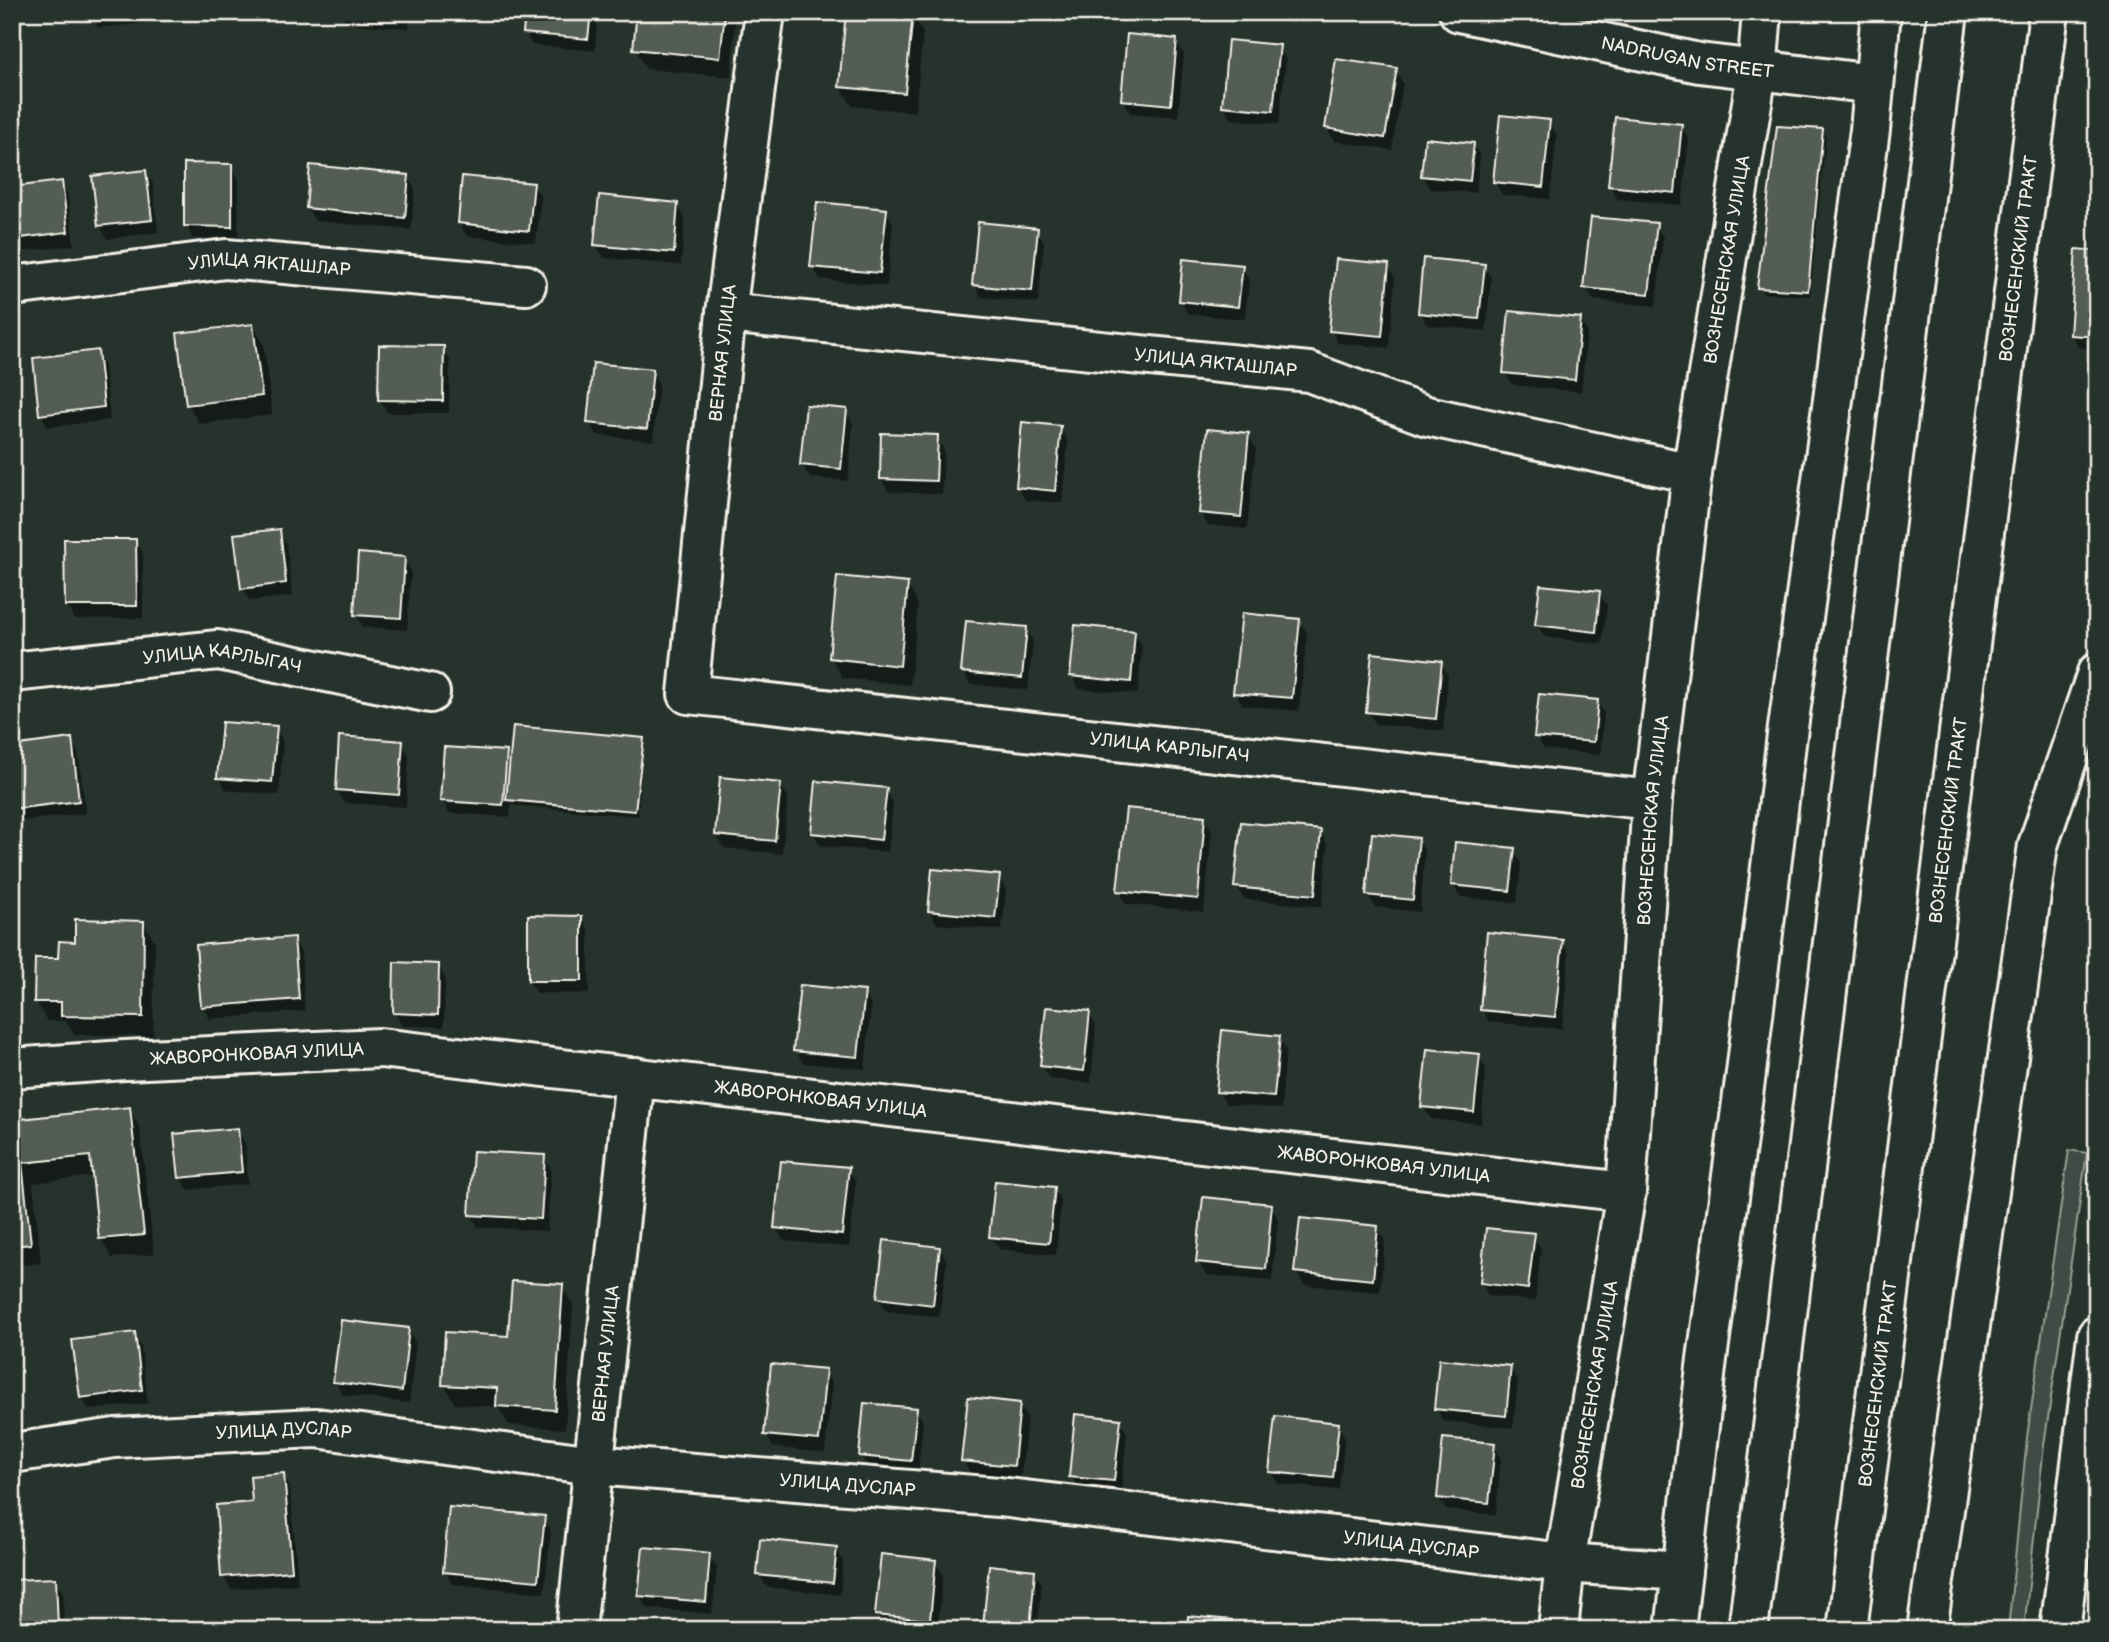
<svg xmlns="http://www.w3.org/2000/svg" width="2109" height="1642" font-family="'Balsamiq Sans',sans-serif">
<rect width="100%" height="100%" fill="#26332d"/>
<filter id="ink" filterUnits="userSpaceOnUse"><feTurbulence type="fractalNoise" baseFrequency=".0143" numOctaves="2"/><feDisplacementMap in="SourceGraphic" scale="14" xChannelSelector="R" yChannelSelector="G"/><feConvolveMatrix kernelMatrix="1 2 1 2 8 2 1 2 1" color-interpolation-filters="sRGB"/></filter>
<g filter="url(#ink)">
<!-- green -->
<path fill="#414b45" stroke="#9a9e96" stroke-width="2" d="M2069,1150L2087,1153L2044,1445L2024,1630H2008L2027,1437Z"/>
<!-- shadow -->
<path fill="#0007" d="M90,12H155L156,22L98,28Z
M341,12H410L409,28L348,24Z
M527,12H598L595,51L532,45L525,32Z
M639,12H736L731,77L646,69L635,49Z
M912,13L923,33L915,112L852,106L840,86Z
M1176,41L1184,54L1178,117L1130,113L1123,100Z
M1279,47L1286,60L1279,124L1231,119L1223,106Z
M1396,70L1403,83L1392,150L1334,141L1327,128Z
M1549,122L1557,135L1550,199L1502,195L1495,182Z
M1681,126L1689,139L1682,205L1617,199L1610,186Z
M1822,130L1826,136L1810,296L1762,293L1759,287Z
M1473,144L1480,157L1476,193L1430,189L1422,176Z
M231,166L239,179L238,239H193L186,226Z
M145,172L153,184L158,232L107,239L100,226L94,178Z
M408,176L415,189L411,230L315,221L307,208Z
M61,183L68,195L74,245L20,252L12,233Z
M533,185L541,197L536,243L467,236L459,223Z
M677,205L685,218L681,265L604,258L596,245Z
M886,211L893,223L887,286L820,279L812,266Z
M1656,225L1663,238L1656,306L1593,300L1585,287Z
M1037,230L1044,242L1038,303L981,297L974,284Z
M2097,253V349L2079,348L2071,335Z
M1484,265L1491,278L1486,331L1427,325L1420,313Z
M1388,266L1395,279L1389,348L1338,343L1331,330Z
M1242,267L1249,280L1245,319L1188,314L1181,301Z
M1580,319L1587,332L1581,392L1513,385L1505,373Z
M253,325L264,345L272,415L199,424L188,404Z
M442,347L450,360L449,413H388L380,400Z
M97,352L104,365L110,420L48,427L41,414Z
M652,371L659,384L653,441L597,435L589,422Z
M846,411L853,423L848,481L810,478L802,465Z
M1060,428L1068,441L1062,503L1025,500L1018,487Z
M1248,435L1256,448L1247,529L1208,525L1200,512Z
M937,437L944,450L942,494L889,492L881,479Z
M279,531L286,543L293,596L250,601L243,589Z
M66,541H135L143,553V618L74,619L67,606Z
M404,559L411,571L407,630L363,627L356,614Z
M907,584L918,604L910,685L843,678L831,658Z
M1599,593L1607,606L1602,644L1545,637L1537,625Z
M1299,620L1307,633L1299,711L1243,705L1235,692Z
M1025,628L1033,641L1028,690L970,684L963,671Z
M1134,633L1142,646L1138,694L1079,689L1072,676Z
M1441,662L1448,675L1443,731L1376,724L1368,712Z
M1597,701L1604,714L1600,755L1544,749L1536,736Z
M276,728L283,741L279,795L226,790L219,777Z
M71,740L78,753L86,813L14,822L12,747Z
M641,740L644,746L638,816L511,805L510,817L449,813L442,800L506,753L511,762Z
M402,742L409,755L406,807L345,803L337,790Z
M780,785L788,797L782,854L724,848L716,835Z
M885,790L893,803L888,852L821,846L813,833Z
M1204,817L1212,830L1204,912L1126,904L1119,891Z
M1320,832L1328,845L1322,907L1244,899L1236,886Z
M1418,839L1425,852L1420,912L1375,907L1368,895Z
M1514,850L1521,863L1517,903L1460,897L1453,885Z
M999,877L1006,890L1002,930L937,924L929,911Z
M581,917L589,930V994L537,993L529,981Z
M143,922L155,942L153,1036L74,1035L66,1021H47L36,1001L60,960L76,944Z
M293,939L301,952L305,1011L210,1019L202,1006Z
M1562,941L1569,954L1562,1029L1489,1022L1482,1010Z
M438,965L445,978L444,1027L402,1026L395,1013Z
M864,993L871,1006L865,1069L803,1063L795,1050Z
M1089,1013L1096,1026L1091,1083L1050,1079L1042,1066Z
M1279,1037L1286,1050L1281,1109L1226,1104L1218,1091Z
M1479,1056L1486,1069L1481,1124L1431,1119L1423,1106Z
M129,1109L140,1128L154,1254L112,1258L101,1239L94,1176L33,1183L41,1263L15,1266L12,1261V1122Z
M237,1130L245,1143L248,1184L188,1190L180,1177Z
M544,1157L551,1169L547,1231L478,1227L471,1214Z
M848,1169L856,1182L849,1247L784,1241L776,1228Z
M1054,1188L1061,1201L1056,1255L999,1249L991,1237Z
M1271,1206L1278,1219L1272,1281L1206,1275L1198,1262Z
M1377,1228L1385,1240L1380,1292L1304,1285L1296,1272Z
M1533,1235L1541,1248L1535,1301L1489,1296L1481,1283Z
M939,1248L947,1261L939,1317L886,1311L879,1298Z
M562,1286L573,1305L565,1429L509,1425L498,1407L455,1404L444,1384L510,1338Z
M408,1330L416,1343L409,1403L343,1395L335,1382Z
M134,1334L141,1347L148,1403L89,1410L81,1397Z
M1510,1368L1518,1381L1513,1428L1443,1421L1436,1408Z
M825,1371L832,1384L825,1453L773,1447L766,1435Z
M1019,1404L1027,1417L1021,1478L970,1473L963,1460Z
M916,1409L923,1422L918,1473L868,1468L861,1456Z
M1120,1420L1127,1433L1121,1494L1078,1489L1071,1476Z
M1338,1425L1345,1438L1339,1490L1278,1484L1271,1471Z
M1494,1445L1501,1458L1496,1515L1446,1510L1438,1497Z
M283,1474L290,1487L298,1584L231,1589L223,1576Z
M544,1518L551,1531L544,1593L452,1584L445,1571Z
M836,1548L843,1561L840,1595L767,1587L759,1575Z
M709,1555L717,1568L712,1614L647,1608L639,1595Z
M935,1562L943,1574L937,1630L884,1627L877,1614Z
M1034,1571L1042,1584L1037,1630H986L984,1627Z
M55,1580L63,1592L64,1630H12V1582Z"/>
<!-- building -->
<path fill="#525c55" stroke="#f4f1e8" stroke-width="2" d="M349,12H403V16Z
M525,12H591L588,39L523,33Z
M637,12H725L720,58L633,49Z
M846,12H913L905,93L839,87Z
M1127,34L1177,39L1171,105L1121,100Z
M1228,40L1280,45L1273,111L1222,106Z
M1336,59L1397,68L1385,138L1325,128Z
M1500,115L1550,120L1543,187L1493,182Z
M1615,117L1682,124L1675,193L1608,186Z
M1777,126L1823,129L1808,291L1757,288Z
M1425,138L1474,143L1470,181L1421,176Z
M184,163L232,164V227L184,226Z
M310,165L409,175L405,218L306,208Z
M146,170L152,220L98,226L92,176Z
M462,176L534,183L529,231L458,223Z
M62,181L68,232L12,239V187Z
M599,195L678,203L674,253L594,245Z
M817,202L887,209L880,273L810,267Z
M1591,217L1657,223L1649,294L1583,288Z
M978,222L1038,228L1032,291L972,285Z
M2076,249L2097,251V337L2070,335Z
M1423,258L1485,264L1479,319L1418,313Z
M1183,259L1243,265L1238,307L1179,301Z
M1336,259L1389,264L1382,336L1329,331Z
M1509,311L1581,318L1575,380L1503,373Z
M253,324L262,396L186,405L177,333Z
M379,345L444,346L443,401L378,400Z
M98,350L104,407L39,415L33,358Z
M593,363L653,369L647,429L587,423Z
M806,405L847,409L841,469L800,465Z
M1022,422L1061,426L1055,491L1016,487Z
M1207,429L1249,433L1241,517L1199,513Z
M881,433L938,435L936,481L880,479Z
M280,529L286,583L241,589L234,534Z
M64,539H136L137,606H65Z
M358,553L405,557L401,618L354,615Z
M837,576L908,583L900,666L829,658Z
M1540,585L1600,591L1596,632L1535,625Z
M1242,613L1300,619L1292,698L1233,693Z
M966,621L1027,627L1022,678L961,672Z
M1075,625L1135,631L1131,682L1070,676Z
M1372,653L1442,661L1436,719L1366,712Z
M1539,694L1598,700L1594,742L1534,737Z
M222,722L277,726L272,782L217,778Z
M513,726L644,738L635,811L506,800Z
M339,736L403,741L399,795L336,790Z
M72,738L79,801L12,809V746Z
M444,747L507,751L503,805L440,801Z
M720,777L781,783L775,841L715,835Z
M816,781L887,788L881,840L811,833Z
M1126,808L1205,816L1198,899L1117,891Z
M1241,822L1321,830L1315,895L1234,887Z
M1372,833L1419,838L1413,900L1366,895Z
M1455,842L1515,848L1510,891L1451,885Z
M932,869L1000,875L995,918L928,911Z
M528,915L582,916V981H528Z
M75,919L144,921L143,1017L61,1016V1002H34L35,958H58L59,941L75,942Z
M1487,932L1563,940L1555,1017L1480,1010Z
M294,937L299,999L201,1007L196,945Z
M394,962L439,964L438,1015L393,1013Z
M800,985L865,991L858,1057L793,1051Z
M1046,1007L1090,1011L1084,1071L1040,1066Z
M1222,1030L1280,1036L1274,1097L1216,1092Z
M1427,1049L1480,1054L1474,1112L1421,1107Z
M130,1107L144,1235L99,1239L90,1156L22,1163L31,1244L12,1246V1120Z
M238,1128L242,1172L179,1178L174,1134Z
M473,1151L545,1155L541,1219L469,1215Z
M781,1161L849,1167L842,1235L774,1228Z
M995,1181L1055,1187L1049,1243L989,1237Z
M1203,1197L1272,1204L1266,1269L1196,1262Z
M1300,1218L1378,1226L1373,1280L1294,1272Z
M1486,1228L1535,1233L1528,1289L1480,1283Z
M884,1240L940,1247L933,1305L877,1298Z
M512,1281L563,1284L555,1410L496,1406L497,1388L442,1385L445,1332L508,1336Z
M341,1320L409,1328L402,1391L333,1382Z
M135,1332L142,1390L80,1398L72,1340Z
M1439,1359L1511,1366L1506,1416L1434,1409Z
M771,1364L826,1369L819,1440L764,1435Z
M968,1397L1020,1403L1014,1466L961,1461Z
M864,1403L917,1408L911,1461L859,1456Z
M1075,1414L1121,1419L1114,1481L1069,1477Z
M1275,1416L1339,1423L1333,1478L1269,1472Z
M1443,1438L1495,1443L1489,1503L1437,1498Z
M284,1473L292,1571L221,1577L216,1505L252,1502L250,1476Z
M449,1507L545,1516L538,1581L443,1572Z
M760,1539L837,1547L833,1583L757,1575Z
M643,1547L710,1553L706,1602L638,1596Z
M881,1554L936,1560L930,1620L875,1615Z
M989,1565L1035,1570L1030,1630L983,1627Z
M56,1578L58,1627L12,1629V1580Z
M1188,1616L1232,1620L1231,1630H1187Z"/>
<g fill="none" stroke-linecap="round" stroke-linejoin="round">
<!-- minor casing -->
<g stroke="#f4f1e8" stroke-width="44">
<g id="minor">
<path id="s1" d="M765,12L726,313L688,694L1652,800"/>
<path id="s2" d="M1459,12L1699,63L1874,84"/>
<path id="s3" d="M12,286L226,259L526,285"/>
<path id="s4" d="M726,313L1309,372L1427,416L1692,473"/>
<path id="s5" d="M12,672L218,650L430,693"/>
<path id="s6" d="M12,1068L125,1060L380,1048L1626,1192"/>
<path id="s7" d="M12,1453L115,1438L316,1428L594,1465L999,1497L1565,1563L1682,1571"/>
<path id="s8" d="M576,1630L635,1077"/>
<path id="s9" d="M1558,1630L1565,1563L1626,1192L1652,800L1692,473L1757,72L1762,12"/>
<path d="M1675,1630L1707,1359L1746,1073L1787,735L1870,130L1881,12"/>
<path d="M1927,1630L2038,845L2097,673"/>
<path d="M2060,1630L2097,1336"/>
</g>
</g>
<!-- major casing -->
<g stroke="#f4f1e8" stroke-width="44">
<g id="major">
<path d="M1748,1630L1948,12"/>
<path id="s10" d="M1847,1630L2049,12"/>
</g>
</g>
<!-- minor -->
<use href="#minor" stroke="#26332d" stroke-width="38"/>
<!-- major -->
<use href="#major" stroke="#26332d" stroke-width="38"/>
</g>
</g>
<g text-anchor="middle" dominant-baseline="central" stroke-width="5" stroke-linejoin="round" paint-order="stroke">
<!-- street labels -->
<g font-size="18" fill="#f4f1e8" stroke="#26332d">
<text stroke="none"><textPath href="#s2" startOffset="233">NADRUGAN STREET</textPath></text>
<text stroke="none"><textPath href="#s9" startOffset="1382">ВОЗНЕСЕНСКАЯ УЛИЦА</textPath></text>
<text stroke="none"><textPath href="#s10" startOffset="1382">ВОЗНЕСЕНСКИЙ ТРАКТ</textPath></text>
<text stroke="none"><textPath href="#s3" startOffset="259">УЛИЦА ЯКТАШЛАР</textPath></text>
<text transform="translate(723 353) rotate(-84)">ВЕРНАЯ УЛИЦА</text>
<text stroke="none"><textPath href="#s4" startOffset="492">УЛИЦА ЯКТАШЛАР</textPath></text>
<text stroke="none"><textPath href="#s5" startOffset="212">УЛИЦА КАРЛЫГАЧ</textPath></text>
<text stroke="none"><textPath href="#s1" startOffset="1171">УЛИЦА КАРЛЫГАЧ</textPath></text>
<text stroke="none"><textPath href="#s9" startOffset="816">ВОЗНЕСЕНСКАЯ УЛИЦА</textPath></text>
<text stroke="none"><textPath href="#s10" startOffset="816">ВОЗНЕСЕНСКИЙ ТРАКТ</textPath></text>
<text stroke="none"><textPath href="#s6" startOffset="245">ЖАВОРОНКОВАЯ УЛИЦА</textPath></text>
<text stroke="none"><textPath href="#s6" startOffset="812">ЖАВОРОНКОВАЯ УЛИЦА</textPath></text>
<text stroke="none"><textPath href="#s6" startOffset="1379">ЖАВОРОНКОВАЯ УЛИЦА</textPath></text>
<text stroke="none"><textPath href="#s8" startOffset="278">ВЕРНАЯ УЛИЦА</textPath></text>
<text stroke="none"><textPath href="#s9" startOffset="248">ВОЗНЕСЕНСКАЯ УЛИЦА</textPath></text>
<text stroke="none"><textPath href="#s10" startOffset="248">ВОЗНЕСЕНСКИЙ ТРАКТ</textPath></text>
<text stroke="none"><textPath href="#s7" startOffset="273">УЛИЦА ДУСЛАР</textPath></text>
<text stroke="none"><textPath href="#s7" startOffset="840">УЛИЦА ДУСЛАР</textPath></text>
<text stroke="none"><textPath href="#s7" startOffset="1407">УЛИЦА ДУСЛАР</textPath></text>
</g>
</g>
<!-- margin -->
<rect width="2109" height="1642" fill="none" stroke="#26332d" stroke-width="42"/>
<rect x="21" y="21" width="2067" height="1600" fill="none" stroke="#f4f1e8" stroke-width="2.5" filter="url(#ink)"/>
</svg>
